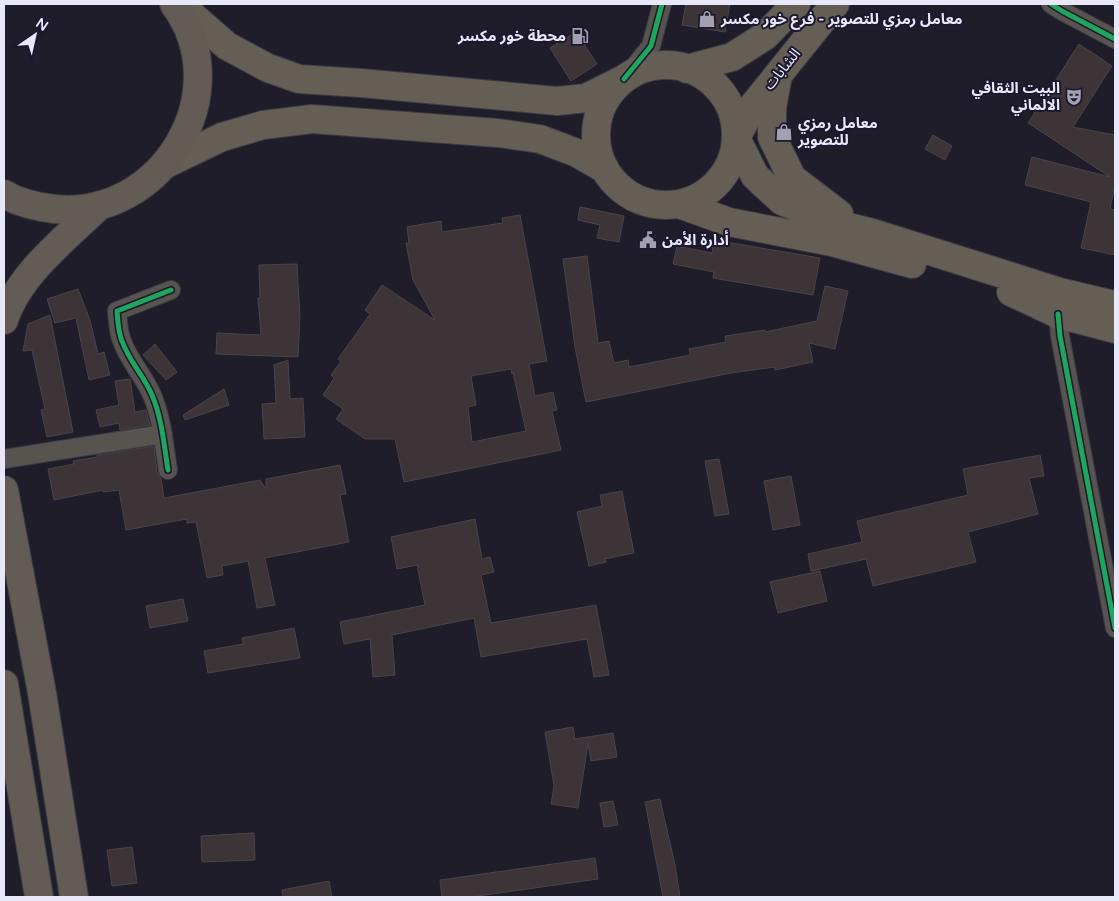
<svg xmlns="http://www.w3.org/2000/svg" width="1119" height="901" font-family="'Varela Round','Noto Sans Arabic',sans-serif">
<rect width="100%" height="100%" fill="#1f1d2a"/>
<!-- building -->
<path fill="#3d3438" stroke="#4a4349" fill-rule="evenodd" d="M686,4H730L725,32L682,25Z
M576,32L597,64L571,81L550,48Z
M1079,44L1112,66L1073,127L1115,135V185L1110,209L1115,210V255L1081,248L1091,202L1025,185L1032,157L1110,177L1028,123Z
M933,135L952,146L945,160L925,149Z
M580,207L624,216L619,242L597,238L600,225L578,220Z
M520,215L547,361L529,364L535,396L553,392L557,410L552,411L561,450L404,482L395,439H365L336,419L343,409L323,395L334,378L331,375L341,361L338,359L370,314L365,310L382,285L435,320L413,280L406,243H409L407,227L441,221L442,232L503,223L502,218ZM511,369L512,374L513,373L526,431L472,442L468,407L476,405L471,376Z
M714,240L820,258L813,295L713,278L714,272L673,264L677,246L712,253Z
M587,256L598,343L609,341L614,363L628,360L629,367L690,355L689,349L726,342L725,336L765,330V332L817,321L825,286L848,291L835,349L809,343L813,362L775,370V367L731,373L586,402L575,347L563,259Z
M297,264L300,317L298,357L216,354L217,333L261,335L258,298H260L259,265Z
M78,289L90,320L98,354L104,352L110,375L89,380L76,318L55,323L47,299Z
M50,315L73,432L47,437L41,410L45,409L32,350L23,351L28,324Z
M155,344L177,372L166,380L143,355Z
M288,360L290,399L303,398L305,437L264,439L262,404L276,403L274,365Z
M130,379L135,412L146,410L150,425L120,430L119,423L100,427L96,410L119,405L115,381Z
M224,389L229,405L185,420L183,415Z
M154,446L157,472L161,478L164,498L260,480L266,489V479L340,465L346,494L340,495L349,542L265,558L275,605L257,608L248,561L222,566L223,575L207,578L196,522L187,523V519L126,530L119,490L103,492V490L54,500L48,469L74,464L73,461L97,457V455Z
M1040,455L1044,476L1029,478L1038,514L968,532L976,562L873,586L866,559L811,571L808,554L862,542L857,521L968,495L963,469Z
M719,459L729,514L715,516L705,461Z
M791,476L800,525L773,530L764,481Z
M622,491L634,553L605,559L606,562L589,566L577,512L602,506L600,495Z
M475,519L482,559L490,557L494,572L481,575L491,623L596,605L609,675L594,677L587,639L481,657L474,618L392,635L395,675L373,677L370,639L344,644L340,622L425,605L417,565L397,569L391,537Z
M820,571L827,601L778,613L770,582Z
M183,599L188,621L150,628L146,606Z
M294,628L300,658L208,673L204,651L243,644L242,638Z
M573,727L575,739L613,733L617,757L591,761L588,743L578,808L551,804L554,786L545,732Z
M660,799L675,865L680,897H663L645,802Z
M613,801L618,825L604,827L600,803Z
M254,833L255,860L202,862L201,836Z
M132,847L137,883L112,886L107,850Z
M595,858L598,879L471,897H442L440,880Z
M329,881L332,897H283L282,890Z"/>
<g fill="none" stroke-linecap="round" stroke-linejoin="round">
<!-- minor casing -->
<g stroke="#3c3a46" stroke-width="20">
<path id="minor" d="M1051,4L1062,11L1115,39
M624,79L651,46L662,4
M1058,314L1060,336L1115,628
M4,459L163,434
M168,470C164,445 162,418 152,395C144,376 129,361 122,341C118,332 118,321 117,311L171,290"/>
</g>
<!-- primary casing -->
<g stroke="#3c3a46" stroke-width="30">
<path id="primary" d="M179,4L227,46L268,68L299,79L361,83L557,101L586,98L624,79
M835,4L753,106L736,138L755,176L782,201L837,224L873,233L1060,292L1115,305
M596 135a70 70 0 1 1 140 0a70 70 0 1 1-140 0Z
M687,69L732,57L765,36L796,4
M778,75L772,108V137L792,178L839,214
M164,165L222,137L263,125L312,119L498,133L540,139L577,153L605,169
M679,204L729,222L832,242L912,264
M1011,292L1058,314L1115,329"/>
</g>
<!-- trunk casing -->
<g stroke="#3c3a46" stroke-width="30">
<path id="trunk" d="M4,194C19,203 37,207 55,209C162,220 239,92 174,4
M4,320C18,275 66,238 100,205
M4,490L42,693L74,897
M4,684L39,897"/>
</g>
<!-- minor -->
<use href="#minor" stroke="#57534e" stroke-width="18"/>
<!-- primary -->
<use href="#primary" stroke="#645e54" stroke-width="28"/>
<!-- trunk -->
<use href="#trunk" stroke="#625c54" stroke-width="28"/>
<!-- cycleway casing -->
<g stroke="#1b182f" stroke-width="8">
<path id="cycleway" d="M1051,4L1062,11L1115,39
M624,79L651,46L662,4
M1058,314L1060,336L1115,628
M168,470C164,445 162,418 152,395C144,376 129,361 122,341C118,332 118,321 117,311L171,290"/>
</g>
<!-- cycleway -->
<use href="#cycleway" stroke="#20a55d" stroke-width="5"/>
</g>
<!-- icons -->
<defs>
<g id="shop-bare" transform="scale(1.35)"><path d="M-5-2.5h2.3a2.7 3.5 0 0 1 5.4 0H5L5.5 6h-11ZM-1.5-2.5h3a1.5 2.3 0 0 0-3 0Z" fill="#a2a1b1" stroke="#1b182f" stroke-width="2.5" paint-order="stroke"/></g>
<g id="fuel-bare" transform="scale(1.35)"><path d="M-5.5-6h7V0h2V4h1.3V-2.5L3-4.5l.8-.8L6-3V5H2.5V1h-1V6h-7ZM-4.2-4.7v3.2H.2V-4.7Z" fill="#a2a1b1" stroke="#1b182f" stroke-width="2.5" paint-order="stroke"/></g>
<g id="theatre-bare" transform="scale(1.35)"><path d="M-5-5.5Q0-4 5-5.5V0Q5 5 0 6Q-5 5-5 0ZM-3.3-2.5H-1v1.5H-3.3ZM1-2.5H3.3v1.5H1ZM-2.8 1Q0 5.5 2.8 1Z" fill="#a2a1b1" stroke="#1b182f" stroke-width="2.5" paint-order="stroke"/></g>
<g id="civic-bare" transform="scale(1.35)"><path d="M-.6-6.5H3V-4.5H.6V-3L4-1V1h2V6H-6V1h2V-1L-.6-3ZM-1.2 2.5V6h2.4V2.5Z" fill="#a2a1b1" stroke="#1b182f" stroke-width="2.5" paint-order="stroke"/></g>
</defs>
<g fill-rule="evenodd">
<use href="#shop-bare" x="707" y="19"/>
<use href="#fuel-bare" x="580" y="36"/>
<use href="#theatre-bare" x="1074" y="97"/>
<use href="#shop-bare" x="784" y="132"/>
<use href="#civic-bare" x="648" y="240"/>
</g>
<g text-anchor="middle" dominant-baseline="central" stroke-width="4" stroke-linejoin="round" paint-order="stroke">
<!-- poi labels -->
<g font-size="15" font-weight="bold" fill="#e9e8f9" stroke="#1b182f" text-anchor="start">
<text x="721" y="19">معامل رمزي للتصوير - فرع خور مكسر</text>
<text x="566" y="36" text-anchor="end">محطة خور مكسر</text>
<text x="1060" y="88" text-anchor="end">البيت الثقافي<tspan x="1060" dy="17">الالماني</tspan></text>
<text x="798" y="123">معامل رمزي<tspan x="798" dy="17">للتصوير</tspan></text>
<text x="662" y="240">أدارة الأمن</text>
</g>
<!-- street labels -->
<g font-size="15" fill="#e9e8f9" stroke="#1b182f">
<text transform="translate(782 69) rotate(-51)">الشابات</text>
</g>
</g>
<!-- border -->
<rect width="1119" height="901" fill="none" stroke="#e9e8f9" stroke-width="10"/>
<!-- north arrow -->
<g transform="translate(35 35) rotate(34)" stroke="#1b182f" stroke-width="4" paint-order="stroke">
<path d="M0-4L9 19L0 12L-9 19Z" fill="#e9e8f9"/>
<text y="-8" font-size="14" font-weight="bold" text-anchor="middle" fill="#e9e8f9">N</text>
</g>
</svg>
